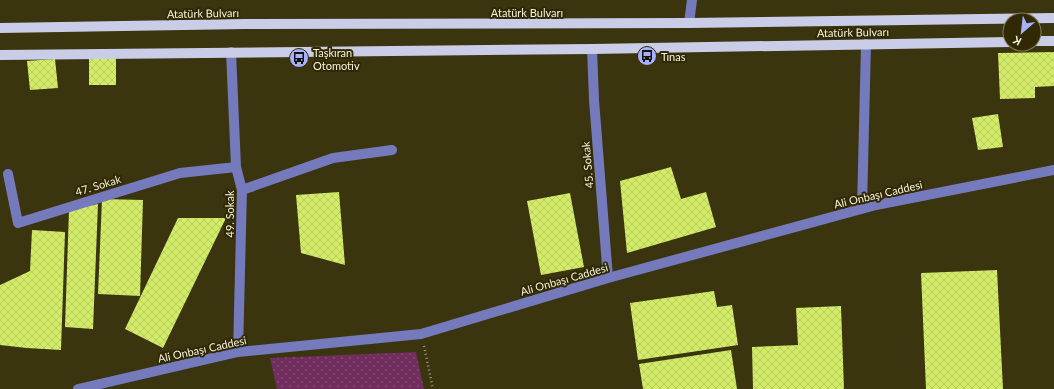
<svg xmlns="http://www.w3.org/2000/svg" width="1054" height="389" font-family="Lato,sans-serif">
<defs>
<pattern id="park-dots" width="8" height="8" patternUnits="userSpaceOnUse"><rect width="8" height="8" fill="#702d5e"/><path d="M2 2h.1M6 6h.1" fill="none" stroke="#854c75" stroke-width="1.8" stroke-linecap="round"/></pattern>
<pattern id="building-cross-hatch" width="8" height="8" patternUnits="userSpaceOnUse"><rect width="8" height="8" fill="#d2ec68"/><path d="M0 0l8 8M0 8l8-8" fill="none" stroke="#b7cb61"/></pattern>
</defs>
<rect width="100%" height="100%" fill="#3a340f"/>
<!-- park -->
<path fill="url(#park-dots)" d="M416,352L424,389H277L270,358Z"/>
<!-- building -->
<path fill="url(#building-cross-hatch)" d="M1054,52V86L1035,87V98L1000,99L998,53Z
M89,54H116V85H89Z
M55,59L58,88L30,90L27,61Z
M998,114L1003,147L978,150L972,118Z
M671,167L681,199L706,192L716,227L627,253L620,181Z
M339,192L345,265L301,253L296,195Z
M570,193L584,267L541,275L527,201Z
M102,199L143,200L140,296L98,294Z
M98,204L93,329L65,327L69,210Z
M178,218H226L163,348L125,329Z
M32,230L65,232L61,350L27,348L0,345V285L30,271Z
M997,270L1003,389H926L921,273Z
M714,291L717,307L732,305L738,345L638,360L630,303Z
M841,306L844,389H753L752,347L798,345L796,308Z
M731,350L737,389H643L639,364Z"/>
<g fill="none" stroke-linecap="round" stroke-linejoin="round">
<!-- path -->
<path stroke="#9f9b7e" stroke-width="2.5" stroke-dasharray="1 3" stroke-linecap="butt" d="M424,346L433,389"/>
<!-- minor -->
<path stroke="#747abb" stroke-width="10" d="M689,23L692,0
M592,49L594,100L608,278
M231,52L236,167L242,190L238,352
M8,174L18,223L180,173L236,167
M242,190L333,158L392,150
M862,208L866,44
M78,389L238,352L421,334L608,278L876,205L1054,170"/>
<!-- major -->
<path stroke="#c9cde7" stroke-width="10" d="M0,28L245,24L689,23L1054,18
M1034,41H1054
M0,55L592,49L1010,42"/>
</g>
<!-- icons -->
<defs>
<g id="bus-disc" transform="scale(1)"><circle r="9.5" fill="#a8b0fc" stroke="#302904"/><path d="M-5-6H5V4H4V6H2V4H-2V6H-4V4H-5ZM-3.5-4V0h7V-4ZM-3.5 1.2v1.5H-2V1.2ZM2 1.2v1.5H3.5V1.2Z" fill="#111"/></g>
</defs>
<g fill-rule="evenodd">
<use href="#bus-disc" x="647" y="56"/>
<use href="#bus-disc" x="299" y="58"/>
</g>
<g text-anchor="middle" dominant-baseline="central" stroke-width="4" stroke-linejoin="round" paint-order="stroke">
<!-- street labels -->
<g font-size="11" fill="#f6f3de" stroke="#302904">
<text x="527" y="12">Atatürk Bulvarı</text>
<text transform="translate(203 13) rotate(-1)">Atatürk Bulvarı</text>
<text transform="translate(853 32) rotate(-1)">Atatürk Bulvarı</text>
<text transform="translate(587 165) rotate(-95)">45. Sokak</text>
<text transform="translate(98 185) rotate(-17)">47. Sokak</text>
<text transform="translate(878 194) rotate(-13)">Ali Onbaşı Caddesi</text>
<text transform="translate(229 214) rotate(-90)">49. Sokak</text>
<text transform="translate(564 279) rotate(-16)">Ali Onbaşı Caddesi</text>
<text transform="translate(202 349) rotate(-12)">Ali Onbaşı Caddesi</text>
</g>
<!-- poi labels -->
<g font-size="11" fill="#f6f3de" stroke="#302904" text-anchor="start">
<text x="313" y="52">Taşkıran<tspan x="313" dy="13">Otomotiv</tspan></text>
<text x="661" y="56">Tınas</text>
</g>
</g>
<!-- north arrow -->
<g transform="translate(1022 32) rotate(208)"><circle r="19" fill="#302904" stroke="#7f7a5b"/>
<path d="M0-3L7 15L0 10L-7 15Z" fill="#a8b0fc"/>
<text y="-6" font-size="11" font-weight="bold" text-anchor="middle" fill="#f6f3de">K</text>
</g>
</svg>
